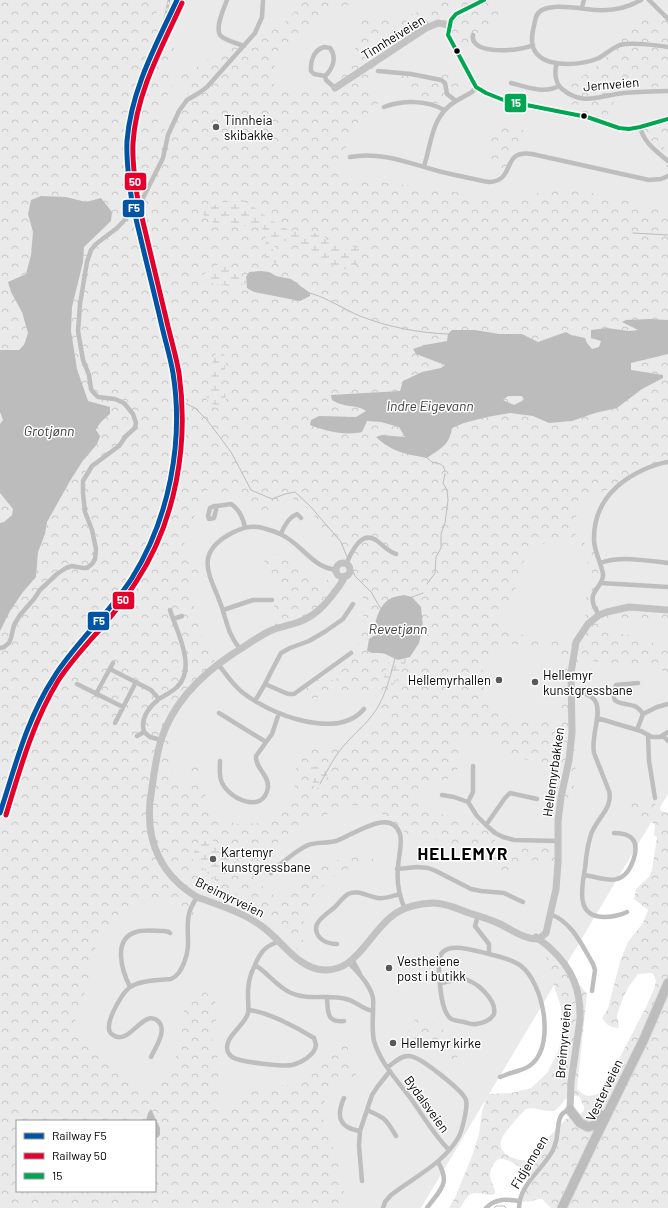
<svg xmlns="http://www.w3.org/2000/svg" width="668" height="1208" font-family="Barlow,sans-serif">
<defs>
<pattern id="forest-crowns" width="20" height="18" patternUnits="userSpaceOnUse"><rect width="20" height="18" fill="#eaeaea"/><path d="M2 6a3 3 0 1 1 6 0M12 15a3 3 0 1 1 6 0" fill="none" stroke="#c7c7c7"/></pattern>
<pattern id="wetland-marsh" width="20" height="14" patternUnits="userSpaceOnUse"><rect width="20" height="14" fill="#eaeaea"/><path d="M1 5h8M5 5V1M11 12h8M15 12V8" fill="none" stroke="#c7c7c7"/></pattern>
</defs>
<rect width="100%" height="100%" fill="#fff"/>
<!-- green -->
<path fill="#eaeaea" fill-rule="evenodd" d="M0,0H668V794L421,1208H0ZM17,1121H155V1191H17Z"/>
<!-- forest -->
<path fill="url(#forest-crowns)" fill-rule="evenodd" d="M0,0H155L160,34L172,33L176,37L173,54L162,66L188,73L203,63L221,48L245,45L266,35L284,23L305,0H350L346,9H334L307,27L291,43L276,63L269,77L276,87L298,91L321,93L337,83L350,65L357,43L359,26L364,17L413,14L426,8L435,0H497L495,2L500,20L479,31L468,51L461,56L449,37L436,24L386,53L372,70L371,89L379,103L360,120L346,147L341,167L345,174L358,179L414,186H436L479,199L503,201L525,198L547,189L569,188L636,203L658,206L668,205V320H626L623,322L639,330L629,331L607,328L599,347L592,349L587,343L585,338L571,335L566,332L538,342L522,334H499L475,330L448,341L425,345L416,354L446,365L441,368L422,372L400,391L377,393L338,405L362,408L366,411L356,417H343L381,422L399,427L405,437L382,435L383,444L404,454L451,437L452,428L464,423L487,417L510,413L533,416L549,423L595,413L617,408L642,389L663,378L662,375L631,370V363L668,354V464L651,466L610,489L587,499L577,512L574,532L580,540L594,551L600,574L595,597L603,611L668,609V628C647,612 626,618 601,625C614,635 628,634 643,638C651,641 658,645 666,649L668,651V673L659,670L620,663L609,665L588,659L578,661L572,680L573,726L576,772L573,795L565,804L555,799L550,775L541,765L519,757L477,736L464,734L458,741L460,764L453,777L431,784L420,794L423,805L438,813L483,825L496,842L504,848L517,845L536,842L553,845L557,860L556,876L546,864L527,859L508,870L501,871L493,868L474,854L452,847L431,838L408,835L392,821L373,807L351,805L308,822L288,834L271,848L257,866L254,877L270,893L281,898L297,881L316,869L356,852L368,854L376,862L352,867L332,877L315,894L305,913L301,936L310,956L302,955L287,937L273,919L258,903L215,886L194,883L188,895L193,901L194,928L177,900L153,898L136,907L99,931L89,980L73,1028L118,1064L123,1081L152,1089L169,1074L182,1040V1018L188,996L202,988L221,1009L212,1030L213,1051L217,1056L219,1083L220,1106L227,1110L239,1103L252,1084L268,1087L290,1085L328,1062L337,1049L347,1040L349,1059L360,1083L347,1076L336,1079L325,1097L323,1120L330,1142L340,1163L346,1208H0V631L10,611L23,592L36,577L38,552L45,534L47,522L70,481L82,462L96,429L99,423L110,414V407L88,401L77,369L71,331L72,307L83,262L84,247L111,221L101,198L86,202L66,197L42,196L31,200L30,224L33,232L31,255L26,274L8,282L11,292L22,312L28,333L24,345L19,350H0ZM174,82C183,83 185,90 189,97L168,131L157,125L160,110ZM222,202L251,204L269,219L289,230L304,233L311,232L331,245L357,247L328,263L310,249L295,242L281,241L274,247L272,255L265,257L266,232L260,227L214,223L198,211L200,207ZM211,270L244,277L246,279V277L261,271L269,272L276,276L291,279L277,296L254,292L247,288L246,283C236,290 214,283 202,281L201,276ZM225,371L223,380L206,399L210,382ZM204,490L221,492L230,491L240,497L262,514L288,495L310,510L342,556L323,587L281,555L265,554L263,574L281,585L274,602L275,629L319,611L349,573L358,579L365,606L359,643L342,662L336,680L318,679L308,680L294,692L308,699L363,691L379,697L383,722L362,740L338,745H311L303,750L295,772V786L284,808L273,821L260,823L235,824L209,809L202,780L201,763L190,762L188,782L173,779L167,724L187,692L216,662L206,648L198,622L189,584L200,573L183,558L182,550ZM560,536L566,537L571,539L572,544L575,546L578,552L588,560L587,566L592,570C590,574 592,576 592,580C591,585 588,586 589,593L586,597L587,611L580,632L573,644L519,634L498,626L503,610L513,597L520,575L519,567L526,559L531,549ZM375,635L410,657L407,658L403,669L391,689L383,681L389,660L391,657L383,653H372L369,639ZM510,644L560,648L559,718L513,717L484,696L482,660ZM219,845L237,862L204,869L190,856ZM152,1110L160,1135L155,1140V1191H17V1121H146L148,1113Z
M647,18H668V90L623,94L615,99L606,120L584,116L563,109L567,86C586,75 606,62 617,43C620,38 622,31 624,25Z
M403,70L435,71L458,74L467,82L465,92L445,103L427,104L410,90L400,79V73Z
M668,120V135L661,137L665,149L668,151V168L658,154L639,140L637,130L646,122Z
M496,123L519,125L526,135L517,152L504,171L493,167L489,155L492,132Z
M508,396H522L524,400L514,405L503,400Z
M0,493L13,508L12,515L4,522L0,523Z
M634,798L650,799L662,811L668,813V1208H551L542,1199C534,1199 532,1203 522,1201L529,1183C528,1179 527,1174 524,1171C521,1167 505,1157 499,1159C494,1161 490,1169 490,1175C490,1181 495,1186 495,1193L493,1195C487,1195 482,1193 476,1193C468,1192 464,1202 460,1208H449L455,1198L472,1156L479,1134L482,1111L488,1094L511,1093L531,1088L547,1073L558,1052L563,1029L561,1007L547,964L546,955H550L568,970L587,994L577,1089C585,1097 588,1097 598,1094L619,1059L647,1005L654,989L656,981L654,975L652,973L638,974L628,988L623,998L617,1015L619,1028C609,1027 608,1026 602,1018L608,1008L620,962L628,942L643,923L648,910L634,899L636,889L649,877L652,870L657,837L654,835L655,825L647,818L635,813L630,806ZM573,1096H579L584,1107V1110L582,1113L577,1116L566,1119L527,1160C521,1161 514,1159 509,1156C503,1153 499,1147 501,1141C502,1134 520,1115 526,1109C535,1106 543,1112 552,1111C561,1109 561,1101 567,1098C569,1097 571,1097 573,1096Z
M417,1018L434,1023L452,1036L459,1055L453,1060L408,1035V1027Z"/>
<!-- wetland -->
<path fill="url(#wetland-marsh)" d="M241,199C258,208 271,223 289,230C296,233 303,232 311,232C315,233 319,234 323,235L331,245L357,247L362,253L360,261L351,268L342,270L328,263L310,249L295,242L281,241L274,247L272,255L279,263H271L265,257L266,232L260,227L214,223L198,211L200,208Z
M214,265H223L244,277L246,283C237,290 214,283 202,281L201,276L211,270Z
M218,350H223L226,362L223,380L226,400L221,406L211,404L206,399L210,382L213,359Z
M391,657L398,660L407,658L403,669L391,689L383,682L389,660Z
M311,766L323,768L328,773L324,788H315L308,770Z
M207,835L237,862L220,884L190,857Z"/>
<!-- water -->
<path fill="#bcbcbc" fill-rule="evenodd" d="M41,196L66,197L86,202L101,198L112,212L111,221L84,247L83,262L72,307L71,331L77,369L88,401L110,407V414C104,419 99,423 96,430L100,436L97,444L82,462L70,481L47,522L45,534L38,552L36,577L23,592L10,611L0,631V523L4,522L12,515L13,509L0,493V424L3,420L0,412V350H19L24,345L28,333L22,312L11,292L8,282L26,274L31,255L33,232L28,214L31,200Z
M261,271L269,272L276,276L291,279L310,293V296L300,301L254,292L247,288L246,277L249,272Z
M650,319L668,320V354L631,363V370L663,375V378L642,389L617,408L595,413L572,421L549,423L533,416L510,413L487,417L464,423L452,428C449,446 441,448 427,458C406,454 392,452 376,437L382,435L405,437L399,427L381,422L367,421L362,432C344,436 327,431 310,425L311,420L319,416L356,417L366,411C357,404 343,408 332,400L331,395L400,391L403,381L422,372L441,368L445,365L416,354L413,349L425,345L447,341L448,334L452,330H475L499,334H522L538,342L566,332L571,335L585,338L587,343L592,349L599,347L601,341L591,338V330L607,328L629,331L638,330L622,322L626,320ZM508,396H522L524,400L514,405L503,400Z
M404,595L412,597L421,607L423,627L419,643L410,657L398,660L383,653H372L367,651L369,639L375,635C373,625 379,606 388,600C392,597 399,596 404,595Z
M151,1109L160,1128V1135L155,1140V1121H146L148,1113Z"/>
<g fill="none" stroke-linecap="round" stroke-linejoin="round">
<!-- stream -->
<path stroke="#bcbcbc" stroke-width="1" d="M633,233L668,235
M310,293C328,298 343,309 360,316C388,327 419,333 448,334
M185,403L195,408L207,420L231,452L251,490L272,499L285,494L295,492L310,506L341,542L347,557
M427,458C428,459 431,461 432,462C438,464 443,462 445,471
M349,562L355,576L371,592L381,609
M427,584L435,573L436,557L441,548V534L445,523L448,500L447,490L443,483L445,474
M412,597L423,593
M320,784C328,769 335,755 347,742C358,730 371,720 379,705C387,690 391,674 395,658
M494,1208L496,1206H504L506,1208"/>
<!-- highway casing -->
<g stroke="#dbdbdb" stroke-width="11">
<path id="highway" d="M570,1110L580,1123L588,1127L595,1125L602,1115
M562,1208L593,1143L644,1039L668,983"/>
</g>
<!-- street -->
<path stroke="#bebebe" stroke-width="4.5" d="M227,0C224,8 215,27 220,35C225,41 237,43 244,46
M641,0C627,8 612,11 597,10C579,9 541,0 536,17C534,26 530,38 533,47C541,70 582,65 599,58C606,54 612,48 620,45C629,42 657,45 668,47
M649,0L668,19
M582,7L584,0
M449,25L448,35L461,61L476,87L486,93L506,101L587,117L624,129L640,127L651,123L668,119
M473,35C469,56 522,51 533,45
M324,47L330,48C337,57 333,69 325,76L314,74L311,71C310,61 314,50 324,47Z
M557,63C554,71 555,83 562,89C584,107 600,95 624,93C639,92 653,91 668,91
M378,71L411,74L441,80L445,83L447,94L456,101C431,116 432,142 424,166
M325,76L326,80L335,88
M511,83C526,87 544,94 559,86
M456,101L472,92L476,87
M384,107C403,100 427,100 444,110
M640,127C644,143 656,151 668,161
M350,157C380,151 409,163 438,171C455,175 472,179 489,182C517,181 500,149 532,154L649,180L661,179L668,176
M217,506L214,518L209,519L208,516L210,508L214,506H217L231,504C239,509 243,518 245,527
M281,534C284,526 289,517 297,514L301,518
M600,563C622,555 646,561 668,563
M346,564C351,554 360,530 376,540C383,545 387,551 396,554
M601,583L668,587
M223,610L253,600H272
M599,615C597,611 593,606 593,602C590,591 604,585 603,574C601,563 595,553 594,541C593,506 614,483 645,469C652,466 660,463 668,462
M173,619L182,616
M0,648L4,647L9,643L11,638L14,625L20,615L34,599L40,590L57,574L66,568L72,566L83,568H87L92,564L95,559L96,549L92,530L85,512L83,493V481L92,466L119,446L126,436L135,428L136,423L133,414L124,403L115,399L98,397L93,392L91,389L89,375L83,360L78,331L80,304L87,262L91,250L96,244L117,228L140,204L163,158L168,135L179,111L187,100L199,93L207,87L255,33L262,17L263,0
M240,649C229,635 228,627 223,611C214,580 190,556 230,534C241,528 250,525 263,528C268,530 275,531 280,534C295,540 305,555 319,564C324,567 330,569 336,570
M218,664C226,674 232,684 242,692C269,714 337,741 364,709
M110,669L151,690L159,699C149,707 140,718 144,732
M638,683L616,685C609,707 620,701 634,706C638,707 641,711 643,714
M77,684L123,707
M265,684L288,694H294L351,653
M572,692C616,693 589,728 594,753L609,791C614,809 593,821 590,838C587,848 586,858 585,868C582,887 575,916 603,917C612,917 619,916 627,912
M96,694L113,663
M159,699C165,695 172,692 177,687C197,668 177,632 170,610
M255,701L265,684L270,674L281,653L290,648L309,641L326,631L343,619L353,604
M219,713L266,742
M597,718L641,731L652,737H660L668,732
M115,723L136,682
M637,730L643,714L657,707L668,704
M137,736L144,732L150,737L161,740
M648,736L649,761L655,798
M663,736L668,741
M220,761C220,767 219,774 221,780C226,798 264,816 268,787C269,775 255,768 256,756L272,734L279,713
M473,766V792L468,802L477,816L486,825L495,833L503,837L514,840L558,841
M442,795L454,797L468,802
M486,825L505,798L510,793L537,799
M397,869L417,867L428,868L436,871L471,889L481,891L504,893L523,902
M271,873L274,869C284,862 294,852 306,846C314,841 326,844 336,841C352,836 391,806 400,834C402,841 400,851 399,858C396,876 397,892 405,909
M584,875C593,876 609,882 617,879C627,876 631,867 634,858C639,841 632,833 614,833
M550,914C572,922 582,945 593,964L595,970L592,991
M478,916L475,926L489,944V954C500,957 512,959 521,966C543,983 555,1042 533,1063C526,1070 519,1070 511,1073C507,1074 504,1076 500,1077
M337,944C330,944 325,943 320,938C308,924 326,915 335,907C339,903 343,897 348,894C357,889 369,897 378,898C386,899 393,896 400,894
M352,959L360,974
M349,963C358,973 370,984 373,998C374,1012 371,1027 374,1041C381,1065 400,1083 414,1103C425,1119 435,1136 449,1150
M255,965C259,955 264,947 275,943
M440,983C447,982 455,979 462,979C476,980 497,1000 494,1014C490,1021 484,1023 476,1024C472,1025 468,1023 464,1022C460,1021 453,1021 450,1018C440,1009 439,974 439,961C441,938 476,951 489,954
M130,987C122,971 112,939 136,932C144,929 156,931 164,931L169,932L170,933
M327,997C328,1011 326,1023 344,1021
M249,1010C268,1012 298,1028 314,1038L316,1045C315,1055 301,1063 292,1065C283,1067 242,1062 234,1058C231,1057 229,1054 228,1052C222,1038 245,1026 248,1013C249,1008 248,1002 248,997C248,985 249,976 255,965C268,973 277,987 291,993C309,1001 328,994 346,999C356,1001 363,1010 373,1011
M151,1057C155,1048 168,1030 158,1021C143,1008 129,1047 113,1035C111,1034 109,1031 109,1028C108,1018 123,990 132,986C142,980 159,980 171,979C178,976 181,970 184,963C192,944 185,931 189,914C190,908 194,902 197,897
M344,1098C336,1116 339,1128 360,1131
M367,1110C387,1119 385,1118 396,1136
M362,1181L359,1146L360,1131L372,1095L378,1086L390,1071
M383,1208L385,1202L391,1195C414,1177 443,1164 458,1138C462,1132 468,1107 466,1100C463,1091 420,1056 409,1056C401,1055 394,1063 388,1067
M427,1208C440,1190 451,1184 438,1162
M486,1208C496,1198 507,1199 519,1201
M519,1208C520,1183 542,1171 553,1150C555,1145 557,1140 557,1135C559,1126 557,1112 570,1110"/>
<!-- secondary -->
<path stroke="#c2c2c2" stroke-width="7" d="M335,88L426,28L438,23L449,25C453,12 472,6 484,0
M336 570a7 7 0 1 1 14 0a7 7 0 1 1-14 0Z
M345,576C343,581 340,585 337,589C326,604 315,617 296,623C287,626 278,627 270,631C257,637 246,646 234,653C202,674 173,702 161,740C155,760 153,781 150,802C146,843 162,876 197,897C218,905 242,912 260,925C280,938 293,963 317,969C355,977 367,935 392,916C403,907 420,903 434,903C446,903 458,909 469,913C479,916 490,919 500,924C512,930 525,940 539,939
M536,937C541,941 546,944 551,949C573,969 581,991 580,1020L571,1082L570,1110
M539,939L546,933L556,889L558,863V821L561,797L569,760L572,733L571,673L576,642L588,624L599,615L607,612L629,607L668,610"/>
<!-- highway -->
<use href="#highway" stroke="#bdbdbd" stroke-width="9"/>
<!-- rail casing -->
<g stroke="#bdbdbd" stroke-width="2.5">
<path id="rail" d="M156,45L164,23L169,0"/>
</g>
<!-- rail -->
<use href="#rail" stroke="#fff" stroke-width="1" stroke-dasharray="3" stroke-linecap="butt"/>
<!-- bus-1 casing -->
<g stroke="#fff" stroke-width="7">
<path id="bus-1" d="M484,0L456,14L451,20L448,35L476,87L486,93L506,101L587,117L619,128L629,129L640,127L668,119"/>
</g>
<!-- bus-1 -->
<use href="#bus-1" stroke="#00a651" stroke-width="4"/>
<!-- rail-1 casing -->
<g stroke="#fff" stroke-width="8">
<path id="rail-1" d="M0,813C15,767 27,718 54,677C76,642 109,614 132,578C169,519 184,442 173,373C170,355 164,337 160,318C151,280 141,241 132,202C129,182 126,161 127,141C131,90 156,45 177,0"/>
</g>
<!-- rail-2 casing -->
<g stroke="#fff" stroke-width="8">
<path id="rail-2" d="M6,815C20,769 33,722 58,681C70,662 87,644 102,627C114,613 126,598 136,582C176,521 189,444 179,373C176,355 170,336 166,318C157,279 147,240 138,201C135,182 132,162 133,143C136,93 162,47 182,3"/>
</g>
<!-- rail-1 -->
<use href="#rail-1" stroke="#0054a6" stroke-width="5"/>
<!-- rail-2 -->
<use href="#rail-2" stroke="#e4002b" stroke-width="5"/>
</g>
<!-- markers -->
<g fill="#000" stroke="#fff" stroke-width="1.5">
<circle cx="457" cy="51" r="3.5"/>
<circle cx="584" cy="116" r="3.5"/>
</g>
<g fill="#595959" stroke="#fff" stroke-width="1.5">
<circle cx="216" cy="127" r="4"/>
<circle cx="499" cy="680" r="4"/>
<circle cx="535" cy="682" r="4"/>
<circle cx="213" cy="859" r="4"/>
<circle cx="389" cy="968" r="4"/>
<circle cx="393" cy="1043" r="4"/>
</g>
<g text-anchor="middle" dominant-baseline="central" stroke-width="3" stroke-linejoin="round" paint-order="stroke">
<!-- street labels -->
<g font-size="13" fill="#000" stroke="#fff">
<text transform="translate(393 37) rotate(-32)">Tinnheiveien</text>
<text transform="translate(611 84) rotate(-5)">Jernveien</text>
<text transform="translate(553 772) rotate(-82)">Hellemyrbakken</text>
<text transform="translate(230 897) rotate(26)">Breimyrveien</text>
<text transform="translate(563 1041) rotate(-85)">Breimyrveien</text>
<text transform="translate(604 1090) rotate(-64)">Vesterveien</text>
<text transform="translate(427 1104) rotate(54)">Bydalsveien</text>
<text transform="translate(529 1162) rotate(-59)">Fidjemoen</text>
</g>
<!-- poi labels -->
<g font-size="13" fill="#000" stroke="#fff" text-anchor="start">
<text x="224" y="120">Tinnheia<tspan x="224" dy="15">skibakke</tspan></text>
<text x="543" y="675">Hellemyr<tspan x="543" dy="15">kunstgressbane</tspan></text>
<text x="491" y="680" text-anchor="end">Hellemyrhallen</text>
<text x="221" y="852">Kartemyr<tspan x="221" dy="15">kunstgressbane</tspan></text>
<text x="397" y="961">Vestheiene<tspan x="397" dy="15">post i butikk</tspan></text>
<text x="401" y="1043">Hellemyr kirke</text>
</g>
<!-- water labels -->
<g font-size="14" font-style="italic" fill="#414141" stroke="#fff">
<text x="430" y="405">Indre Eigevann</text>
<text x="49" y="430">Grotjønn</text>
<text x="398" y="628">Revetjønn</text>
</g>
<!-- district labels -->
<g font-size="17" font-weight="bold" letter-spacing="1" fill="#000" stroke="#fff">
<text x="463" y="853">HELLEMYR</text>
</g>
</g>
<g stroke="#fff" stroke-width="1.5">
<rect x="504" y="93" width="23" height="20" rx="4" fill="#00a651"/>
<rect x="124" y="172" width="23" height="19" rx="4" fill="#e4002b"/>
<rect x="122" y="199" width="23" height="19" rx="4" fill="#0054a6"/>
<rect x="112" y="591" width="23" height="19" rx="4" fill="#e4002b"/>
<rect x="87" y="611" width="23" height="20" rx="4" fill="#0054a6"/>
</g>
<g font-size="11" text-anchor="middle" font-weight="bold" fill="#fff">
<text x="516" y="107">15</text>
<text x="135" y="186">50</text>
<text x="134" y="212">F5</text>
<text x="123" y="604">50</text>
<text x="99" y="625">F5</text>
</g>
<!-- legend -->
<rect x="16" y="1120" width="140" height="72" fill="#ffffff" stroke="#999999"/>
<rect x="24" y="1133" width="20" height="6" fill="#0054a6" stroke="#999999"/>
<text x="52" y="1140" font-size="12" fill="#000000">Railway F5</text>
<rect x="24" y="1153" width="20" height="6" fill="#e4002b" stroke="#999999"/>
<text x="52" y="1160" font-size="12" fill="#000000">Railway 50</text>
<rect x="24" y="1173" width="20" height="6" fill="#00a651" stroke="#999999"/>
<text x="52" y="1180" font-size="12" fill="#000000">15</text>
</svg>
